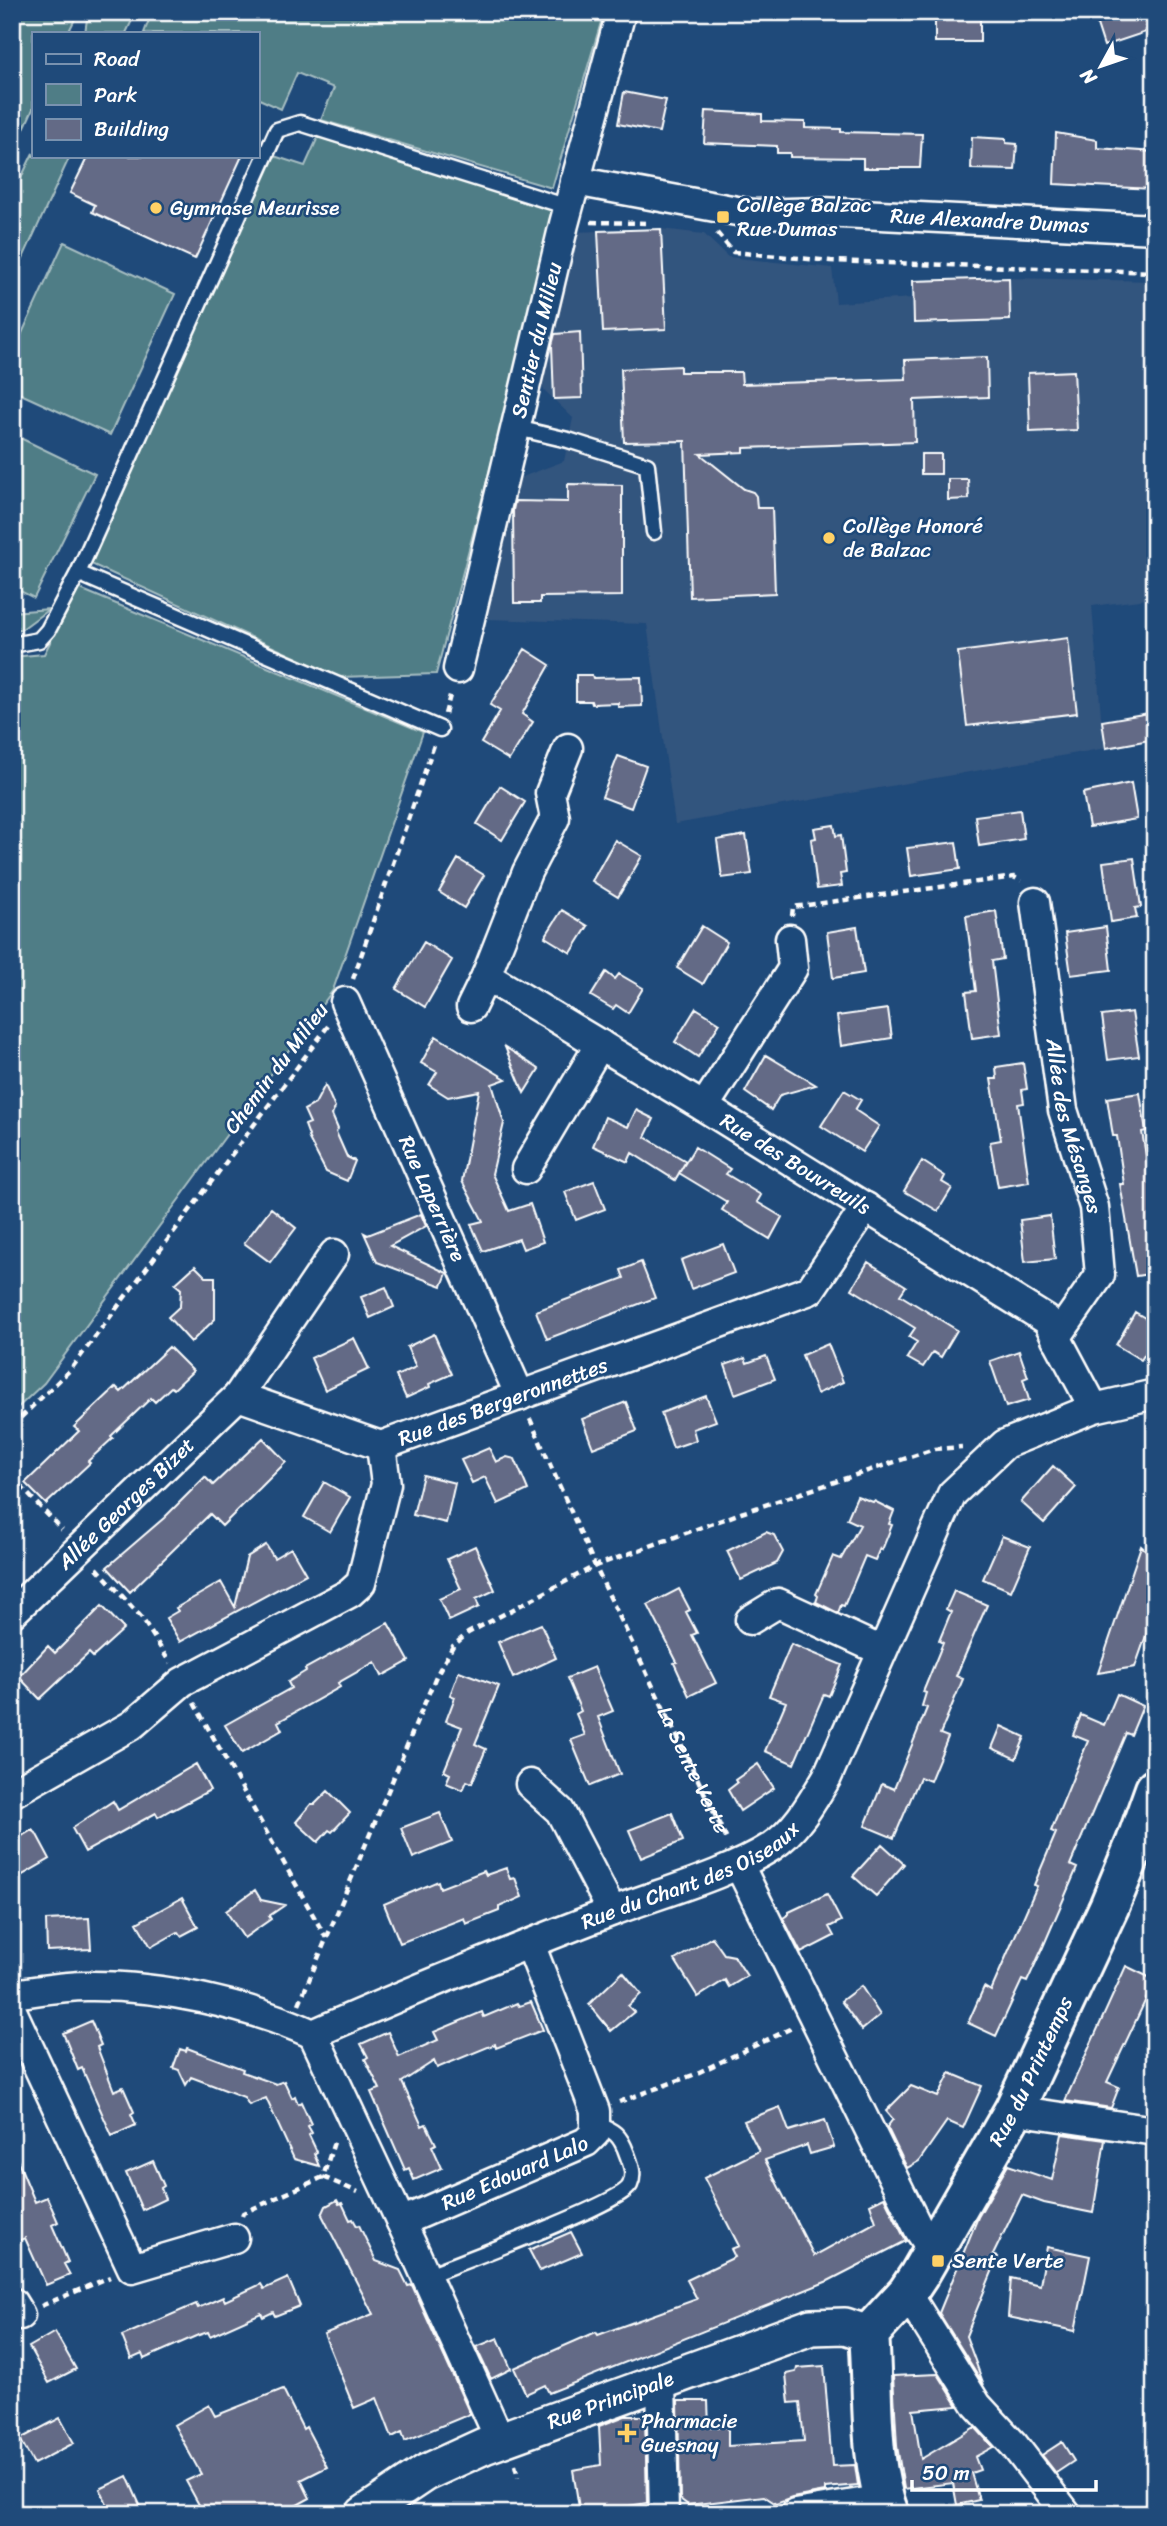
<svg xmlns="http://www.w3.org/2000/svg" width="1167" height="2526" font-family="Sriracha,sans-serif">
<rect width="100%" height="100%" fill="#1f4a7a"/>
<filter id="ink" filterUnits="userSpaceOnUse"><feTurbulence type="fractalNoise" baseFrequency=".0143" numOctaves="2"/><feDisplacementMap in="SourceGraphic" scale="14" xChannelSelector="R" yChannelSelector="G"/><feConvolveMatrix kernelMatrix="1 2 1 2 8 2 1 2 1" color-interpolation-filters="sRGB"/></filter>
<g filter="url(#ink)">
<!-- built -->
<path fill="#33547e" d="M661,229L704,234L728,257L832,268L836,303L913,298V281L1009,278L1155,281V598L1092,606L1101,716L1106,748L675,824L647,624L486,619L517,479L564,461L573,418L541,387L572,232Z"/>
<!-- green -->
<path fill="#4f7d86" stroke="#a7bec2" stroke-width="2" d="M12,12H60L75,19L68,33H33V109L12,155Z
M88,12H136L126,33H85Z
M152,12H604L552,188L321,120L334,88L297,73L281,109L257,98V33H144Z
M318,137L558,211L436,674L339,677L89,563L274,156L305,166Z
M33,153V156H70L12,282V197Z
M64,242L175,294L110,435L12,390V355Z
M12,434L95,474L34,598L12,587Z
M78,588L423,732L333,990L44,1383L12,1413V657L44,654Z
M49,609L22,629L12,630V612Z"/>
<!-- building -->
<path fill="#636a86" stroke="#fff" stroke-width="2" d="M1111,12H1142L1149,31L1104,46L1095,18Z
M935,14H980V42H935Z
M624,92L666,100L659,132L618,124Z
M706,111L762,114V121L805,122V128L841,129V132L922,134L920,168H863V158L790,157V153H777V146L704,143Z
M1056,133L1097,140V148L1155,152L1153,189L1054,184Z
M972,137L1006,139V143L1017,144L1015,170L971,169Z
M88,156H242L195,259L92,212L95,205L70,193Z
M661,229L666,329L603,332L598,231Z
M1009,278L1010,320L914,323L913,281Z
M580,332L582,398L554,399L552,345L555,334Z
M987,357L988,397L914,400L915,442L744,448V452L700,454L744,489L753,492L756,496L757,508H772L775,593L690,597L685,441L624,442L621,369L680,366V372H741L742,384L906,379L905,360Z
M1074,371L1077,430L1030,432L1028,373Z
M921,454H941V474H921Z
M948,479H968L969,499L948,500Z
M568,484L622,485V596L540,597V603H514L513,510L515,501L568,502Z
M1068,638L1077,713L967,726L958,652Z
M525,649L550,665L522,714L533,722L509,760L481,743L500,711L490,705Z
M576,675H592L593,678L641,677L642,706L618,707V703L592,704L591,701H576Z
M1155,712V739L1106,748L1102,721Z
M618,756L646,766L631,808L602,797Z
M1131,783L1137,819L1089,827L1083,793Z
M500,786L525,802L502,840L477,824Z
M1020,810L1024,839L979,846L975,816Z
M834,825L836,836L841,835L846,873L840,874L842,886L817,889L811,839L816,838L814,828Z
M746,835L752,874L722,878L717,840Z
M615,840L642,856L618,897L592,881Z
M956,842L960,869L911,876L907,848Z
M1134,858L1141,907L1135,908L1137,918L1111,922L1103,862Z
M458,859L484,875L464,908L439,892Z
M562,910L588,926L571,953L545,937Z
M996,911L1003,959L992,961L1001,1034L972,1038L966,992L976,991L966,916Z
M702,926L727,942L703,984L677,968Z
M857,927L864,973L833,978L827,932Z
M1106,927L1111,970L1071,975L1065,933Z
M424,942L452,960L425,1007L396,989Z
M606,972L615,979L619,974L643,988L628,1013L616,1005L613,1009L591,996Z
M696,1008L720,1023L698,1057L675,1042Z
M888,1009L892,1038L841,1046L837,1016Z
M1132,1012L1139,1056L1108,1060L1102,1016Z
M436,1036L506,1079L492,1084L504,1123L492,1174L509,1211L530,1204L543,1242L523,1249L519,1239L483,1251L471,1224L483,1221L462,1181L479,1091L448,1097L429,1085L437,1072L421,1063Z
M505,1047L539,1069L524,1093Z
M766,1055L816,1085L780,1095L771,1110L745,1092Z
M1023,1063L1027,1089L1022,1090L1024,1103L1018,1104L1029,1182L998,1187L990,1142L1001,1140L991,1079H997L996,1067Z
M325,1085L335,1108L332,1115L338,1129L336,1132L347,1157L355,1161L347,1181L326,1172L308,1137L309,1136L305,1125L310,1123L304,1110L315,1104Z
M844,1090L861,1100L855,1110L879,1126L862,1152L821,1126Z
M1140,1093L1146,1131L1142,1132L1155,1208V1273L1136,1276L1120,1184H1124L1117,1136H1113L1107,1098Z
M636,1110L654,1119L645,1137L686,1161L675,1180L632,1153L628,1162L593,1146L605,1117L628,1127Z
M695,1147L730,1169L726,1174L761,1195L757,1202L782,1217L770,1239L722,1210L727,1202L679,1173Z
M922,1161L945,1176L942,1182L952,1188L938,1211L904,1191Z
M594,1181L605,1209L576,1220L565,1192Z
M271,1208L296,1228L270,1262L244,1243Z
M421,1214L426,1226L390,1246L447,1273L442,1286L377,1262L364,1233L368,1235Z
M1050,1216L1055,1259L1025,1262L1020,1220Z
M723,1244L734,1273L691,1289L681,1260Z
M641,1262L655,1298L547,1339L536,1311L624,1278L621,1270Z
M868,1262L906,1286L900,1295L957,1330L941,1357L933,1352L923,1367L907,1358L917,1342L909,1337L915,1328L852,1289Z
M195,1266L206,1277H215V1319L191,1342L168,1317L180,1306L181,1289L175,1284Z
M386,1287L394,1307L370,1318L361,1297Z
M1135,1312L1155,1324V1338L1141,1360L1116,1345Z
M434,1334L452,1374L429,1384L430,1387L406,1398L396,1376L416,1367L407,1347Z
M354,1338L369,1369L325,1390L311,1358Z
M828,1344L843,1382L817,1394L802,1355Z
M169,1347L193,1371L174,1389L171,1387L155,1402L151,1398L111,1436L113,1438L88,1461L90,1463L46,1504L25,1483L79,1431L74,1427L116,1387L121,1392Z
M1019,1351L1028,1377L1023,1379L1029,1400L1006,1407L990,1361Z
M766,1356L775,1379L735,1394L725,1365L745,1358L747,1363Z
M706,1396L716,1421L693,1429L696,1440L673,1448L661,1413Z
M626,1402L637,1431L593,1448L582,1419Z
M263,1438L286,1462L222,1526L210,1514L130,1592L107,1567L164,1518L205,1477L213,1485Z
M489,1448L496,1462L507,1457L515,1459L528,1490L498,1504L485,1477L472,1483L461,1460Z
M1053,1466L1076,1487L1044,1523L1021,1502Z
M423,1475L455,1483L446,1523L413,1515Z
M324,1482L350,1497L330,1532L304,1517Z
M857,1496L873,1502L874,1501L894,1511L889,1524L892,1525L882,1550L880,1548L875,1560L865,1556L844,1606L841,1605L838,1613L816,1602L818,1596L816,1594L833,1556L841,1559L860,1525L847,1519Z
M766,1532L774,1535L783,1552L777,1563L741,1580L727,1551Z
M1002,1536L1030,1547L1011,1591L983,1579Z
M266,1545L274,1558L291,1548L306,1574L180,1642L166,1618L178,1611L176,1608L221,1582L235,1607L247,1557Z
M475,1546L495,1590L476,1599L479,1607L449,1621L439,1599L461,1589L447,1559Z
M1141,1546L1155,1558V1610L1135,1667L1098,1673Z
M679,1589L690,1610L686,1612L697,1633L692,1635L716,1683L689,1696L674,1663L677,1662L648,1605Z
M954,1591L987,1605L956,1676L963,1679L940,1734L948,1737L930,1781L920,1777L894,1838L865,1826L882,1784L894,1789L927,1708L922,1706L926,1693L923,1692L943,1643L939,1641L951,1612L946,1609Z
M102,1606L124,1629L93,1657L89,1653L40,1699L19,1677L48,1646L55,1653Z
M388,1623L409,1661L382,1676L375,1662L338,1683L340,1687L278,1722L282,1730L242,1753L225,1725L291,1688L288,1682L306,1671L305,1669Z
M541,1624L556,1658L513,1678L498,1642Z
M791,1644L842,1665L829,1696L824,1694L794,1764L765,1751L786,1702L769,1696Z
M594,1667L613,1711L598,1717L620,1774L590,1786L571,1740L585,1735L576,1714L581,1711L567,1678Z
M459,1671L499,1686L475,1744L486,1749L472,1783L467,1781L463,1790L446,1783L450,1774L444,1771L462,1727L446,1721L455,1697L450,1695Z
M1117,1694L1143,1706L1131,1735L1126,1733L1070,1865L1077,1868L1043,1947L1027,1982L1022,1980L996,2036L968,2023L984,1987L991,1991L1037,1886L1034,1885L1056,1833L1051,1831L1088,1741L1073,1735L1081,1715L1104,1725Z
M1001,1726L1025,1737L1016,1759L992,1748Z
M196,1764L210,1790L173,1810L172,1809L158,1817L156,1813L85,1852L72,1828L113,1801L118,1810Z
M758,1764L774,1788L740,1811L728,1790L737,1783L735,1780Z
M328,1791L350,1813L332,1832L329,1830L318,1842L296,1822L311,1804H315Z
M440,1813L452,1842L413,1858L401,1828Z
M672,1813L683,1841L641,1858L629,1830Z
M32,1830L36,1833L50,1859L12,1881V1842Z
M882,1844L904,1864L876,1896L853,1876Z
M506,1868L510,1879L515,1878L522,1897L499,1907V1911L466,1924L464,1918L400,1943L384,1904L438,1881L440,1888L484,1871L486,1875Z
M255,1890L261,1900L285,1905L269,1916L271,1919L244,1938L226,1911Z
M827,1894L841,1921L829,1927L834,1936L801,1953L783,1918L789,1914V1912Z
M182,1898L198,1927L181,1936L178,1932L151,1947L137,1923Z
M89,1918L91,1949L47,1951L46,1920Z
M712,1937L724,1954L734,1956L747,1976L729,1987L725,1980L698,1997L675,1960Z
M1126,1966L1155,1980L1107,2082L1119,2087L1111,2108L1065,2101Z
M623,1972L641,1994L628,2006L634,2012L611,2031L589,2004Z
M861,1986L880,2015L862,2030L841,2001Z
M531,2002L543,2030L496,2048L495,2044L437,2068L434,2061L402,2082L422,2126L426,2124L436,2144L432,2146L442,2168L414,2180L409,2168L405,2170L371,2092L380,2089L365,2059L368,2057L361,2044L388,2032L399,2057L438,2040L434,2032L482,2012L484,2017L517,2003L519,2006Z
M91,2021L101,2045L97,2047L114,2091L123,2087L134,2112L131,2114L136,2125L112,2136L82,2068L78,2070L63,2033Z
M187,2048L243,2069L242,2072L276,2084L284,2081L292,2098L295,2096L298,2104L301,2102L311,2124L308,2126L312,2133L309,2135L317,2152L314,2154L319,2166L294,2159L266,2098L249,2105L244,2097L191,2077L186,2085L179,2070L173,2068L180,2049L186,2051Z
M950,2073L982,2086L963,2128L947,2121L919,2161L907,2168L887,2127L893,2119L886,2111L911,2086L938,2097Z
M780,2107L789,2131L825,2120L834,2147L810,2154L807,2145L765,2160L814,2256L876,2222L870,2204L884,2197L906,2241L828,2281L549,2393L545,2385L526,2394L514,2368L596,2332L598,2335L697,2299L687,2280L735,2257L731,2249L739,2246L704,2178L759,2151L744,2121Z
M1062,2134L1105,2140L1093,2213L1044,2203L1022,2195L993,2255L998,2257L966,2336L984,2385L939,2313L978,2217L1008,2165L1052,2180Z
M12,2147L35,2202L47,2197L58,2222L52,2225L68,2262L64,2264L70,2275L46,2285L25,2238L18,2241L12,2225Z
M153,2161L164,2186L161,2188L165,2199L142,2210L126,2173Z
M337,2200L339,2204L342,2203L350,2220L353,2219L357,2226L359,2225L376,2261L400,2270L408,2286L412,2285L470,2414L405,2441L402,2432L392,2437L377,2398L354,2408L324,2334L373,2314L322,2215L326,2206Z
M571,2232L582,2253L540,2271L529,2250Z
M1047,2247L1090,2256L1075,2331L1008,2317L1011,2278L1040,2285Z
M288,2278L300,2306L275,2316L273,2312L263,2317L261,2313L210,2336L208,2332L196,2336L144,2359L142,2354L131,2359L122,2336L196,2304L198,2308L223,2297L225,2301L261,2284L264,2289Z
M55,2332L76,2369L49,2383L29,2347Z
M498,2338L511,2369L491,2379L476,2347Z
M824,2366L832,2466L855,2465L858,2485L825,2488V2492L792,2498L776,2504L764,2496L688,2505L680,2499L678,2401H708L709,2427H728V2446L804,2441L800,2402L789,2403L786,2374L796,2372L797,2368Z
M938,2374L958,2406L913,2410L921,2459L975,2427L993,2447L975,2457L980,2470L971,2473L979,2500L957,2505L953,2483L904,2489L897,2446L893,2376Z
M283,2389L303,2429L306,2427L327,2467L301,2480L310,2498L281,2514H204L186,2481L201,2474L174,2425L209,2405L215,2416Z
M625,2416H645L647,2503L580,2514L573,2470L601,2465L599,2426Z
M60,2418L74,2443L34,2464L20,2439Z
M1062,2442L1074,2461L1056,2473L1042,2455Z
M127,2476L144,2514H112L100,2489Z"/>
<g fill="none" stroke-linecap="round" stroke-linejoin="round">
<!-- service casing -->
<g stroke="#fff" stroke-width="19">
<path id="service" d="M517,428L568,440L647,465L654,532
M78,573L440,729
M12,645L39,640L48,630L78,573L277,130L300,123L568,207
M426,2276C455,2264 621,2204 630,2185C635,2174 631,2165 627,2154C620,2134 614,2131 595,2123"/>
</g>
<!-- minor casing -->
<g stroke="#fff" stroke-width="33">
<g id="minor">
<path id="s2" d="M575,181L753,214L822,212L1155,229"/>
<path id="s3" d="M458,669L564,224L621,12"/>
<path id="s4" d="M1035,902L1063,1110L1094,1207L1100,1275L1056,1338"/>
<path id="s5" d="M486,976L704,1107L1047,1320L1094,1408"/>
<path id="s6" d="M345,1002L520,1396"/>
<path d="M471,1007L486,976L527,872L555,818L550,793L568,748"/>
<path d="M704,1107L793,968L790,939"/>
<path d="M526,1169L600,1044"/>
<path d="M238,1396L334,1254"/>
<path id="s7" d="M12,1613L238,1396L381,1446"/>
<path d="M750,1620L778,1603L882,1651"/>
<path d="M530,1784L560,1811L612,1911"/>
<path id="s8" d="M12,1793L132,1725L182,1682L350,1593L361,1583L386,1484L381,1446L810,1290L866,1207"/>
<path d="M739,1865L919,2230L933,2251"/>
<path id="s9" d="M12,1994C37,1991 63,1986 87,1986C160,1985 247,2004 313,2034C412,1990 512,1950 613,1911C663,1892 727,1875 771,1847C796,1831 812,1802 827,1777L952,1494L1005,1444L1094,1408L1155,1394"/>
<path d="M12,2011L132,2268L234,2238"/>
<path d="M313,2034L416,2254L500,2440"/>
<path d="M1014,2110L1155,2131"/>
<path id="s10" d="M401,2222L586,2142L595,2133V2111L530,1944"/>
<path d="M907,2293L977,2405L1014,2445L1067,2514"/>
<path d="M12,2302L20,2315"/>
<path d="M661,2381L664,2514"/>
<path d="M795,2514L884,2499"/>
</g>
</g>
<!-- tertiary casing -->
<g stroke="#fff" stroke-width="40">
<g id="tertiary">
<path id="s11" d="M364,2514L425,2473L484,2446L811,2327L845,2326L869,2334"/>
</g>
</g>
<!-- secondary casing -->
<g stroke="#fff" stroke-width="44">
<g id="secondary">
<path id="s12" d="M889,2514C868,2458 874,2393 869,2334L907,2293L919,2275L1014,2110L1109,1907L1136,1842L1155,1789"/>
</g>
</g>
<!-- path -->
<g stroke="#fff" stroke-width="4.5" stroke-dasharray="7 5" stroke-linecap="butt">
<path d="M591,222L646,223"/>
<path d="M717,233L733,252L831,261L1155,272"/>
<path d="M445,714L451,692"/>
<path d="M792,916L793,907L1014,877L1021,881"/>
<path d="M353,979L434,745"/>
<path id="s1" d="M530,1419L595,1566L728,1842"/>
<path d="M12,1426L71,1369L328,1026"/>
<path d="M12,1477L62,1530"/>
<path d="M97,1568L142,1618L170,1663"/>
<path d="M194,1703L326,1938"/>
<path d="M299,2004L436,1676L453,1646L468,1633L595,1566L741,1513L934,1449L962,1447"/>
<path d="M619,2102L693,2075L794,2027"/>
<path d="M323,2177L358,2192"/>
<path d="M242,2216L243,2213L323,2177L335,2139"/>
<path d="M41,2306L110,2277"/>
<path d="M515,2465L518,2477"/>
</g>
<!-- service -->
<use href="#service" stroke="#1f4a7a" stroke-width="14"/>
<!-- minor -->
<use href="#minor" stroke="#1f4a7a" stroke-width="28"/>
<!-- tertiary -->
<use href="#tertiary" stroke="#1f4a7a" stroke-width="35"/>
<!-- secondary -->
<use href="#secondary" stroke="#1f4a7a" stroke-width="38"/>
</g>
</g>
<!-- markers -->
<g fill="#ffd166" stroke="#1f4a7a" stroke-width="2.5">
<circle cx="156" cy="208" r="7"/>
<rect x="716" y="210" width="14" height="14" rx="3.5"/>
<circle cx="829" cy="538" r="7"/>
<rect x="931" y="2254" width="14" height="14" rx="3.5"/>
<path d="M623.5 2422.5h7v7h7v7h-7v7h-7v-7h-7v-7h7z"/>
</g>
<g text-anchor="middle" dominant-baseline="central" stroke-width="5" stroke-linejoin="round" paint-order="stroke">
<!-- poi labels -->
<g font-size="21" fill="#fff" stroke="#1f4a7a" text-anchor="start">
<text x="737" y="205">Collège Balzac<tspan x="737" dy="24">Rue Dumas</tspan></text>
<text x="170" y="208">Gymnase Meurisse</text>
<text x="843" y="526">Collège Honoré<tspan x="843" dy="24">de Balzac</tspan></text>
<text x="952" y="2261">Sente Verte</text>
<text x="641" y="2421">Pharmacie<tspan x="641" dy="24">Guesnay</tspan></text>
</g>
<!-- street labels -->
<g font-size="21" fill="#fff" stroke="#1f4a7a">
<text stroke="none"><textPath href="#s2" startOffset="418">Rue Alexandre Dumas</textPath></text>
<text stroke="none"><textPath href="#s3" startOffset="338">Sentier du Milieu</textPath></text>
<text transform="translate(276 1068) rotate(-53)">Chemin du Milieu</text>
<text stroke="none"><textPath href="#s4" startOffset="228">Allée des Mésanges</textPath></text>
<text stroke="none"><textPath href="#s5" startOffset="362">Rue des Bouvreuils</textPath></text>
<text stroke="none"><textPath href="#s6" startOffset="215">Rue Laperrière</textPath></text>
<text stroke="none"><textPath href="#s8" startOffset="679">Rue des Bergeronnettes</textPath></text>
<text stroke="none"><textPath href="#s7" startOffset="158">Allée Georges Bizet</textPath></text>
<text stroke="none"><textPath href="#s1" startOffset="387">La Sente Verte</textPath></text>
<text stroke="none"><textPath href="#s9" startOffset="718">Rue du Chant des Oiseaux</textPath></text>
<text stroke="none"><textPath href="#s12" startOffset="492">Rue du Printemps</textPath></text>
<text stroke="none"><textPath href="#s10" startOffset="124">Rue Edouard Lalo</textPath></text>
<text stroke="none"><textPath href="#s11" startOffset="273">Rue Principale</textPath></text>
</g>
</g>
<!-- margin -->
<rect width="1167" height="2526" fill="none" stroke="#1f4a7a" stroke-width="42"/>
<rect x="21" y="21" width="1125" height="2484" fill="none" stroke="#fff" stroke-width="2.5" filter="url(#ink)"/>
<!-- legend -->
<rect x="32" y="32" width="228" height="126" fill="#1f4a7a" stroke="#7992af" stroke-width="2"/>
<rect x="46" y="54" width="35" height="10" fill="#1f4a7a" stroke="#7992af" stroke-width="2"/>
<text x="94" y="66" font-size="21" fill="#ffffff">Road</text>
<rect x="46" y="84" width="35" height="21" fill="#4f7d86" stroke="#7992af" stroke-width="2"/>
<text x="94" y="102" font-size="21" fill="#ffffff">Park</text>
<rect x="46" y="119" width="35" height="21" fill="#636a86" stroke="#7992af" stroke-width="2"/>
<text x="94" y="136" font-size="21" fill="#ffffff">Building</text>
<!-- north arrow -->
<g transform="translate(1101 66) rotate(230)" stroke="#1f4a7a" stroke-width="5" paint-order="stroke">
<path d="M0-5L12 26L0 18L-12 26Z" fill="#ffffff"/>
<text y="-10" font-size="19" font-weight="bold" text-anchor="middle" fill="#ffffff">N</text>
</g>
<!-- scale -->
<path d="M912 2480v10h184v-10" fill="none" stroke="#ffffff" stroke-width="3.5"/>
<text x="922" y="2480" font-size="21" fill="#ffffff" stroke="#1f4a7a" stroke-width="5" paint-order="stroke">50 m</text>
</svg>
